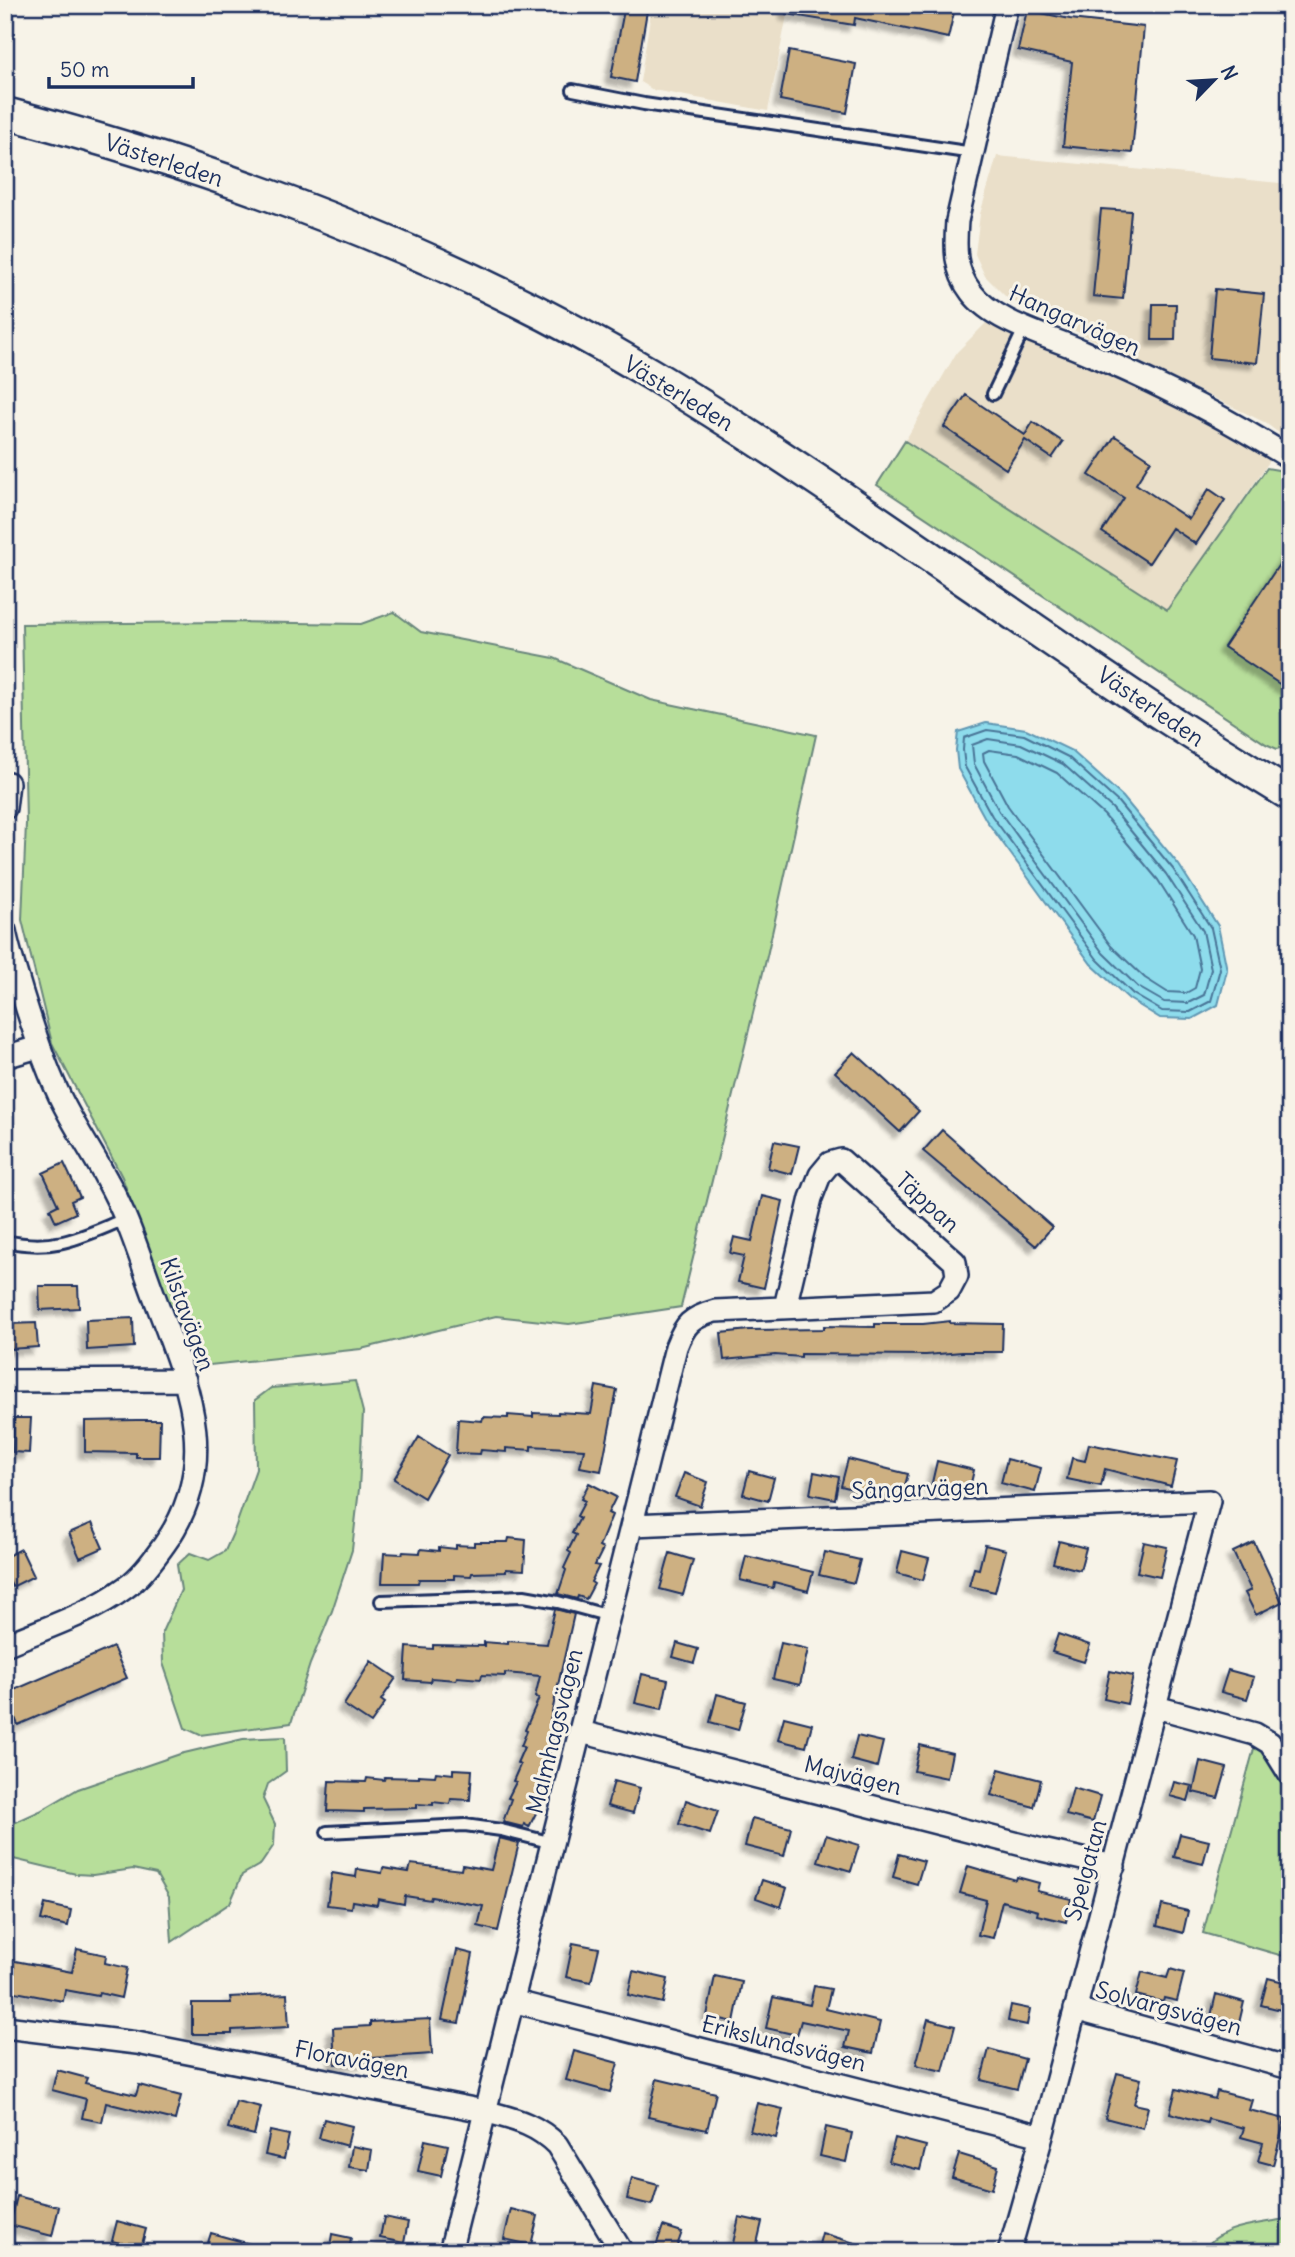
<svg xmlns="http://www.w3.org/2000/svg" width="1295" height="2257" font-family="Delius,sans-serif">
<defs>
<filter id="shadow"><feDropShadow dx="-6" dy="6" stdDeviation="2" flood-color="#0004"/></filter>
</defs>
<rect width="100%" height="100%" fill="#f7f3e8"/>
<filter id="ink" filterUnits="userSpaceOnUse"><feTurbulence type="fractalNoise" baseFrequency=".0143" numOctaves="2"/><feDisplacementMap in="SourceGraphic" scale="14" xChannelSelector="R" yChannelSelector="G"/><feConvolveMatrix kernelMatrix="1 2 1 2 8 2 1 2 1" color-interpolation-filters="sRGB"/></filter>
<g filter="url(#ink)">
<!-- built -->
<path fill="#eadfc9" d="M652,5H789L768,111L653,90L640,82Z
M997,156L1290,184V441L1264,422L1007,298L985,276L975,254L980,214Z
M986,323L1098,370L1196,416L1271,459L1167,610L905,441L957,352Z"/>
<!-- green -->
<path fill="#b7de9a" stroke="#69867c" stroke-width="2" d="M905,441L1167,610L1267,468L1278,470L1290,478V745L1277,749L1266,744L877,485Z
M394,612L421,632L554,658L651,700L816,735L767,956L681,1307L569,1324L496,1316L361,1349L191,1367L122,1177L52,1043L22,920L26,823L22,624L229,622L361,624Z
M355,1381L363,1412L359,1489L352,1550L332,1611L310,1664L291,1723L200,1735L185,1728L163,1663L162,1632L181,1590L177,1565L190,1553L209,1560L225,1551L234,1531L256,1469L255,1400L271,1388Z
M285,1737L286,1771L268,1784L263,1799L275,1824L274,1845L261,1864L242,1875L230,1903L172,1942L169,1897L156,1874L133,1869L93,1875L76,1874L5,1857V1827L40,1811L78,1789L180,1754L243,1739Z
M1255,1745L1270,1759L1290,1799V1958L1203,1933Z
M1285,2219H1290V2252H1202C1219,2225 1256,2225 1285,2219Z"/>
<!-- water -->
<path fill="#8edcec" stroke="#6097b3" stroke-width="2" d="M986,723L1026,729L1072,751L1123,797L1179,865L1218,926L1227,970L1218,1005L1192,1019L1160,1018L1129,999L1091,964L986,820L958,769L956,750L958,732Z"/>
<g fill="none" stroke-linecap="round" stroke-linejoin="round">
<!-- shore -->
<path stroke="#497497" stroke-width="2" d="M987,730L1024,735L1068,757L1118,802L1173,869L1211,928L1220,969L1211,1001L1190,1012L1162,1011L1133,994L1097,959L992,816L965,767L963,750L964,738Z
M988,739L1021,744L1063,764L1112,808L1166,874L1203,931L1211,969L1204,995L1188,1003L1164,1002L1138,987L1103,953L999,811L974,764L972,745Z
M989,750L1018,754L1057,773L1104,815L1158,880L1193,935L1200,969L1195,988L1186,993L1167,992L1145,978L1111,946L1008,806L984,761L983,753Z"/>
</g>
<!-- building -->
<path fill="#cdb082" stroke="#1b2f5e" stroke-width="2" filter="url(#shadow)" d="M625,5H648L635,82L611,77Z
M787,5H941L955,8L948,38L855,18L854,25L786,14Z
M1027,10L1070,19L1144,27L1132,153L1063,146L1072,62L1018,50Z
M789,51L856,64L847,113L780,100Z
M1101,209L1131,211L1123,299L1093,296Z
M1215,289L1264,294L1257,363L1209,358Z
M1153,304H1176L1175,340H1152Z
M966,395L1025,435L1033,422L1063,442L1052,458L1025,440L1006,469L944,427Z
M1115,436L1151,460L1136,484L1189,519L1209,489L1225,500L1196,544L1172,528L1149,563L1102,532L1124,498L1089,475Z
M1290,548V691L1224,647Z
M854,1052L919,1111L900,1132L835,1072Z
M942,1130L1052,1227L1036,1246L923,1151Z
M774,1141L799,1146L792,1174L768,1168Z
M64,1163L80,1197L71,1201L76,1213L56,1222L50,1209L58,1205L43,1173Z
M762,1196L783,1201L764,1288L738,1282L744,1256L730,1253L734,1237L752,1241Z
M39,1286H78L79,1308L40,1310Z
M133,1318L134,1347L87,1350L86,1320Z
M950,1321V1323L1003,1324L1002,1352H962L926,1355L801,1354V1357L775,1355L724,1360L721,1333L749,1330L824,1329V1326L875,1327V1324H923Z
M36,1323L38,1347L9,1349L8,1324Z
M596,1386L617,1390L601,1471L580,1467L584,1449L531,1446V1450L506,1448V1452L481,1450L480,1454L456,1453L458,1419L482,1421L483,1417L508,1418V1415L533,1417V1413L558,1414V1412L591,1414Z
M14,1418H31L29,1453L13,1452Z
M136,1420H160L159,1457H136V1453L85,1452V1421Z
M419,1437L448,1455L424,1498L394,1479Z
M1089,1444L1177,1461L1171,1486L1105,1469L1101,1486L1067,1479L1072,1458L1085,1461Z
M848,1459L908,1474L901,1501L841,1486Z
M1007,1459L1041,1468L1035,1492L1001,1483Z
M937,1461L974,1470L968,1496L931,1487Z
M749,1471L774,1478L768,1501L743,1494Z
M814,1472L839,1477L835,1499L810,1494Z
M684,1473L708,1482L700,1506L675,1497Z
M589,1483L616,1497L608,1513L612,1515L599,1547L603,1549L595,1565L599,1566L591,1582L594,1584L586,1599L578,1596L577,1599L558,1594L566,1570L564,1568L571,1553L568,1551L576,1535L572,1533L580,1518L577,1516L585,1501L581,1499Z
M92,1523L103,1548L80,1558L69,1533Z
M509,1538L526,1540L524,1570L506,1569V1572L472,1573L471,1576L454,1575V1579H419L418,1583H382L384,1553L402,1554L403,1552L420,1553L421,1549L439,1551V1547L456,1549V1545L474,1546V1542H508Z
M1059,1541L1086,1548L1080,1570L1053,1563Z
M1144,1542L1167,1547L1160,1577L1137,1572Z
M1254,1542L1282,1602L1256,1615L1245,1593L1251,1590L1233,1552Z
M985,1545L1006,1550L995,1592L969,1586L974,1568L979,1569Z
M21,1549L34,1576L12,1587L5,1571V1557Z
M902,1551L929,1558L923,1580L897,1573Z
M825,1552L860,1560L854,1583L819,1575Z
M670,1553L693,1560L683,1595L660,1589Z
M746,1556L813,1572L808,1591L774,1582L773,1588L740,1580Z
M555,1609L574,1614L550,1721L559,1725L551,1742L554,1743L547,1758L551,1759L543,1775L547,1777L534,1810L537,1811L529,1827L524,1824L523,1827L503,1822L511,1799L508,1798L516,1782L513,1781L520,1765L517,1763L524,1747L521,1746L527,1731L525,1730L539,1698L535,1697L540,1676L505,1673V1676L482,1675L481,1679L457,1677L456,1680L431,1678L430,1682L405,1680L407,1647L433,1649V1645L484,1646V1642L508,1644V1641L547,1644Z
M1058,1634L1090,1645L1084,1662L1052,1652Z
M677,1643L698,1649L694,1663L673,1657Z
M781,1643L808,1649L800,1685L773,1679Z
M113,1647L127,1678L18,1725L5,1694Z
M371,1661L396,1678L381,1700L385,1703L371,1723L344,1705Z
M1228,1670L1254,1677L1247,1699L1221,1692Z
M1110,1671L1133,1676L1127,1704L1104,1699Z
M642,1674L668,1680L662,1709L635,1703Z
M717,1694L746,1702L738,1730L710,1722Z
M784,1717L812,1724L806,1747L778,1740Z
M857,1736L883,1742L877,1767L851,1760Z
M920,1745L952,1753L947,1778L914,1771Z
M1200,1761L1227,1768L1218,1798L1193,1792Z
M453,1769L472,1770L470,1800L451,1799L450,1804L433,1802V1805L417,1804V1808L364,1809V1812L327,1811L329,1781L366,1782L367,1778L384,1780L385,1777L419,1778V1775L435,1776L436,1772L453,1774Z
M999,1769L1041,1780L1034,1807L991,1795Z
M614,1781L640,1788L633,1813L607,1806Z
M1174,1782L1192,1786L1188,1801L1170,1796Z
M1073,1788L1100,1796L1093,1822L1066,1815Z
M686,1800L718,1811L710,1834L679,1824Z
M752,1818L791,1828L784,1856L745,1846Z
M1180,1834L1209,1841L1203,1864L1174,1857Z
M826,1835L859,1845L851,1871L818,1861Z
M499,1838L519,1843L498,1931L478,1926L483,1906L431,1897L430,1900L405,1896L404,1904L378,1899L377,1905L352,1901L351,1908L327,1905L332,1873L356,1877L357,1869L382,1873L383,1868L409,1872L411,1864L461,1870L462,1865L491,1870Z
M899,1854L924,1861L917,1884L893,1877Z
M968,1866L1016,1880L1017,1877L1039,1883L1037,1891L1071,1899L1066,1922L1037,1915L1038,1911L1002,1901L993,1938L978,1935L986,1900L960,1893Z
M762,1880L787,1888L781,1907L756,1898Z
M45,1904L71,1910L68,1926L41,1920Z
M1162,1905L1188,1911L1183,1933L1157,1926Z
M573,1943L599,1948L591,1982L566,1977Z
M77,1949L106,1955L105,1963L127,1968L121,1998L99,1993L98,1996L65,1990L63,2001L5,1990V1959L72,1972Z
M457,1950L473,1954L459,2023L442,2020Z
M1170,1969L1184,1973L1177,2001L1164,1998L1163,2002L1136,1995L1142,1972L1167,1978Z
M633,1971L668,1979L663,2003L628,1995Z
M715,1976L742,1982L734,2022L707,2016Z
M1268,1978L1288,1983L1281,2010L1261,2005Z
M814,1986L831,1989L826,2009L880,2022L873,2053L845,2047L849,2031L801,2021L797,2035L766,2028L773,1997L810,2005Z
M287,1994L289,2027L232,2030V2034H192V2003H231L230,1997Z
M1216,1994L1244,2002L1239,2023L1211,2016Z
M1011,2005L1030,2009L1027,2025L1008,2021Z
M430,2019L432,2054L373,2058V2061L335,2064L333,2028L370,2026V2022Z
M928,2019L955,2026L943,2071L916,2065Z
M989,2049L1025,2059L1017,2089L981,2080Z
M574,2051L618,2063L610,2092L566,2080Z
M57,2070L87,2078L85,2083L136,2095L139,2085L181,2096L175,2120L106,2103L102,2122L82,2118L86,2099L52,2090Z
M1117,2073L1141,2079L1134,2104L1148,2107L1143,2128L1105,2118Z
M657,2079L716,2093L707,2130L648,2117Z
M1176,2089L1215,2099L1217,2091L1252,2100L1249,2110L1285,2119L1273,2165L1258,2161L1263,2143L1241,2137L1244,2128L1208,2119L1207,2123L1170,2113Z
M236,2101L261,2107L254,2135L228,2128Z
M757,2103L783,2109L776,2138L750,2131Z
M324,2119L352,2126L347,2146L319,2138Z
M826,2127L852,2133L846,2162L820,2156Z
M270,2131L289,2135L284,2159L265,2155Z
M895,2138L926,2146L920,2170L889,2162Z
M425,2140L448,2145L441,2176L418,2171Z
M352,2146L372,2150L369,2170L349,2167Z
M959,2154L998,2166L992,2189L952,2177Z
M632,2178L658,2185L652,2205L627,2199Z
M17,2196L59,2207L52,2236L10,2225Z
M511,2209L538,2216L531,2245L504,2239Z
M384,2217L408,2222L404,2243L380,2238Z
M739,2217L762,2222L755,2252H731Z
M117,2221L146,2229L141,2248L112,2241Z
M663,2226L682,2232L675,2252L656,2246Z
M211,2233L261,2247V2252H205Z
M822,2233L871,2248L870,2252H817Z
M332,2234L351,2238L348,2252H329Z"/>
<g fill="none" stroke-linecap="round" stroke-linejoin="round">
<!-- lane casing -->
<g stroke="#1b2f5e" stroke-width="16">
<path id="lane" d="M573,90L644,104L973,153
M993,394L1025,327
M5,1241C56,1252 80,1237 125,1219
M381,1601L524,1596L558,1602L610,1616
M327,1832L465,1825L501,1830L553,1843"/>
</g>
<!-- street casing -->
<g stroke="#1b2f5e" stroke-width="26">
<path id="street" d="M1007,5L957,221C955,247 954,270 971,292C993,322 1048,336 1082,351C1113,364 1144,378 1174,393C1213,412 1253,435 1290,458
M5,808L8,783
M5,931C9,952 16,972 22,993C33,1028 44,1063 60,1097C74,1126 92,1152 107,1180C127,1215 139,1255 153,1293C185,1379 225,1460 164,1545C153,1560 141,1577 125,1588C90,1614 45,1628 5,1645
M5,1057L38,1047
M5,1381L185,1380
M632,1525L1209,1501L1042,2136L1009,2252
M1156,1707L1255,1734L1270,1743L1290,1775
M581,1732L1042,1850L1114,1866
M512,2001L1042,2136
M1075,2009L1290,2068
M5,2027L137,2043L484,2111C513,2119 535,2123 557,2145L622,2252
M450,2252L676,1347C685,1324 690,1318 715,1311L934,1301L949,1291L957,1276L955,1262L841,1160L830,1163L820,1175L811,1198L785,1307"/>
</g>
<!-- secondary casing -->
<g stroke="#1b2f5e" stroke-width="35">
<path id="secondary" d="M5,113C230,172 451,255 651,374C826,479 989,601 1159,713C1202,741 1246,768 1290,795"/>
</g>
<!-- lane -->
<use href="#lane" stroke="#f7f3e8" stroke-width="10"/>
<!-- street -->
<use href="#street" stroke="#f7f3e8" stroke-width="21"/>
<!-- secondary -->
<use href="#secondary" stroke="#f7f3e8" stroke-width="30"/>
</g>
</g>
<g text-anchor="middle" dominant-baseline="central" stroke-width="6" stroke-linejoin="round" paint-order="stroke">
<!-- street labels -->
<g font-size="23" fill="#1b2f5e" stroke="#f7f3e8">
<text transform="translate(164 160) rotate(18)">Västerleden</text>
<text transform="translate(1075 320) rotate(24)">Hangarvägen</text>
<text transform="translate(679 393) rotate(31)">Västerleden</text>
<text transform="translate(1151 706) rotate(34)">Västerleden</text>
<text transform="translate(928 1202) rotate(42)">Täppan</text>
<text transform="translate(188 1314) rotate(70)">Kilstavägen</text>
<text transform="translate(920 1488) rotate(-2)">Sångarvägen</text>
<text transform="translate(554 1731) rotate(-76)">Malmhagsvägen</text>
<text transform="translate(853 1775) rotate(14)">Majvägen</text>
<text transform="translate(1085 1870) rotate(-75)">Spelgatan</text>
<text transform="translate(1169 2008) rotate(15)">Solvargsvägen</text>
<text transform="translate(784 2043) rotate(14)">Erikslundsvägen</text>
<text transform="translate(352 2059) rotate(11)">Floravägen</text>
</g>
</g>
<!-- margin -->
<rect width="1295" height="2257" fill="none" stroke="#f7f3e8" stroke-width="28"/>
<rect x="14" y="14" width="1267" height="2229" fill="none" stroke="#1b2f5e" stroke-width="2.5" filter="url(#ink)"/>
<!-- north arrow -->
<g transform="translate(1214 80) rotate(65)" stroke="#f7f3e8" stroke-width="5" paint-order="stroke">
<path d="M0-5L12 26L0 18L-12 26Z" fill="#1b2f5e"/>
<text y="-10" font-size="19" font-weight="bold" text-anchor="middle" fill="#1b2f5e">N</text>
</g>
<!-- scale -->
<path d="M49 77v10h144v-10" fill="none" stroke="#1b2f5e" stroke-width="3.5"/>
<text x="60" y="77" font-size="21" fill="#1b2f5e" stroke="#f7f3e8" stroke-width="5" paint-order="stroke">50 m</text>
</svg>
